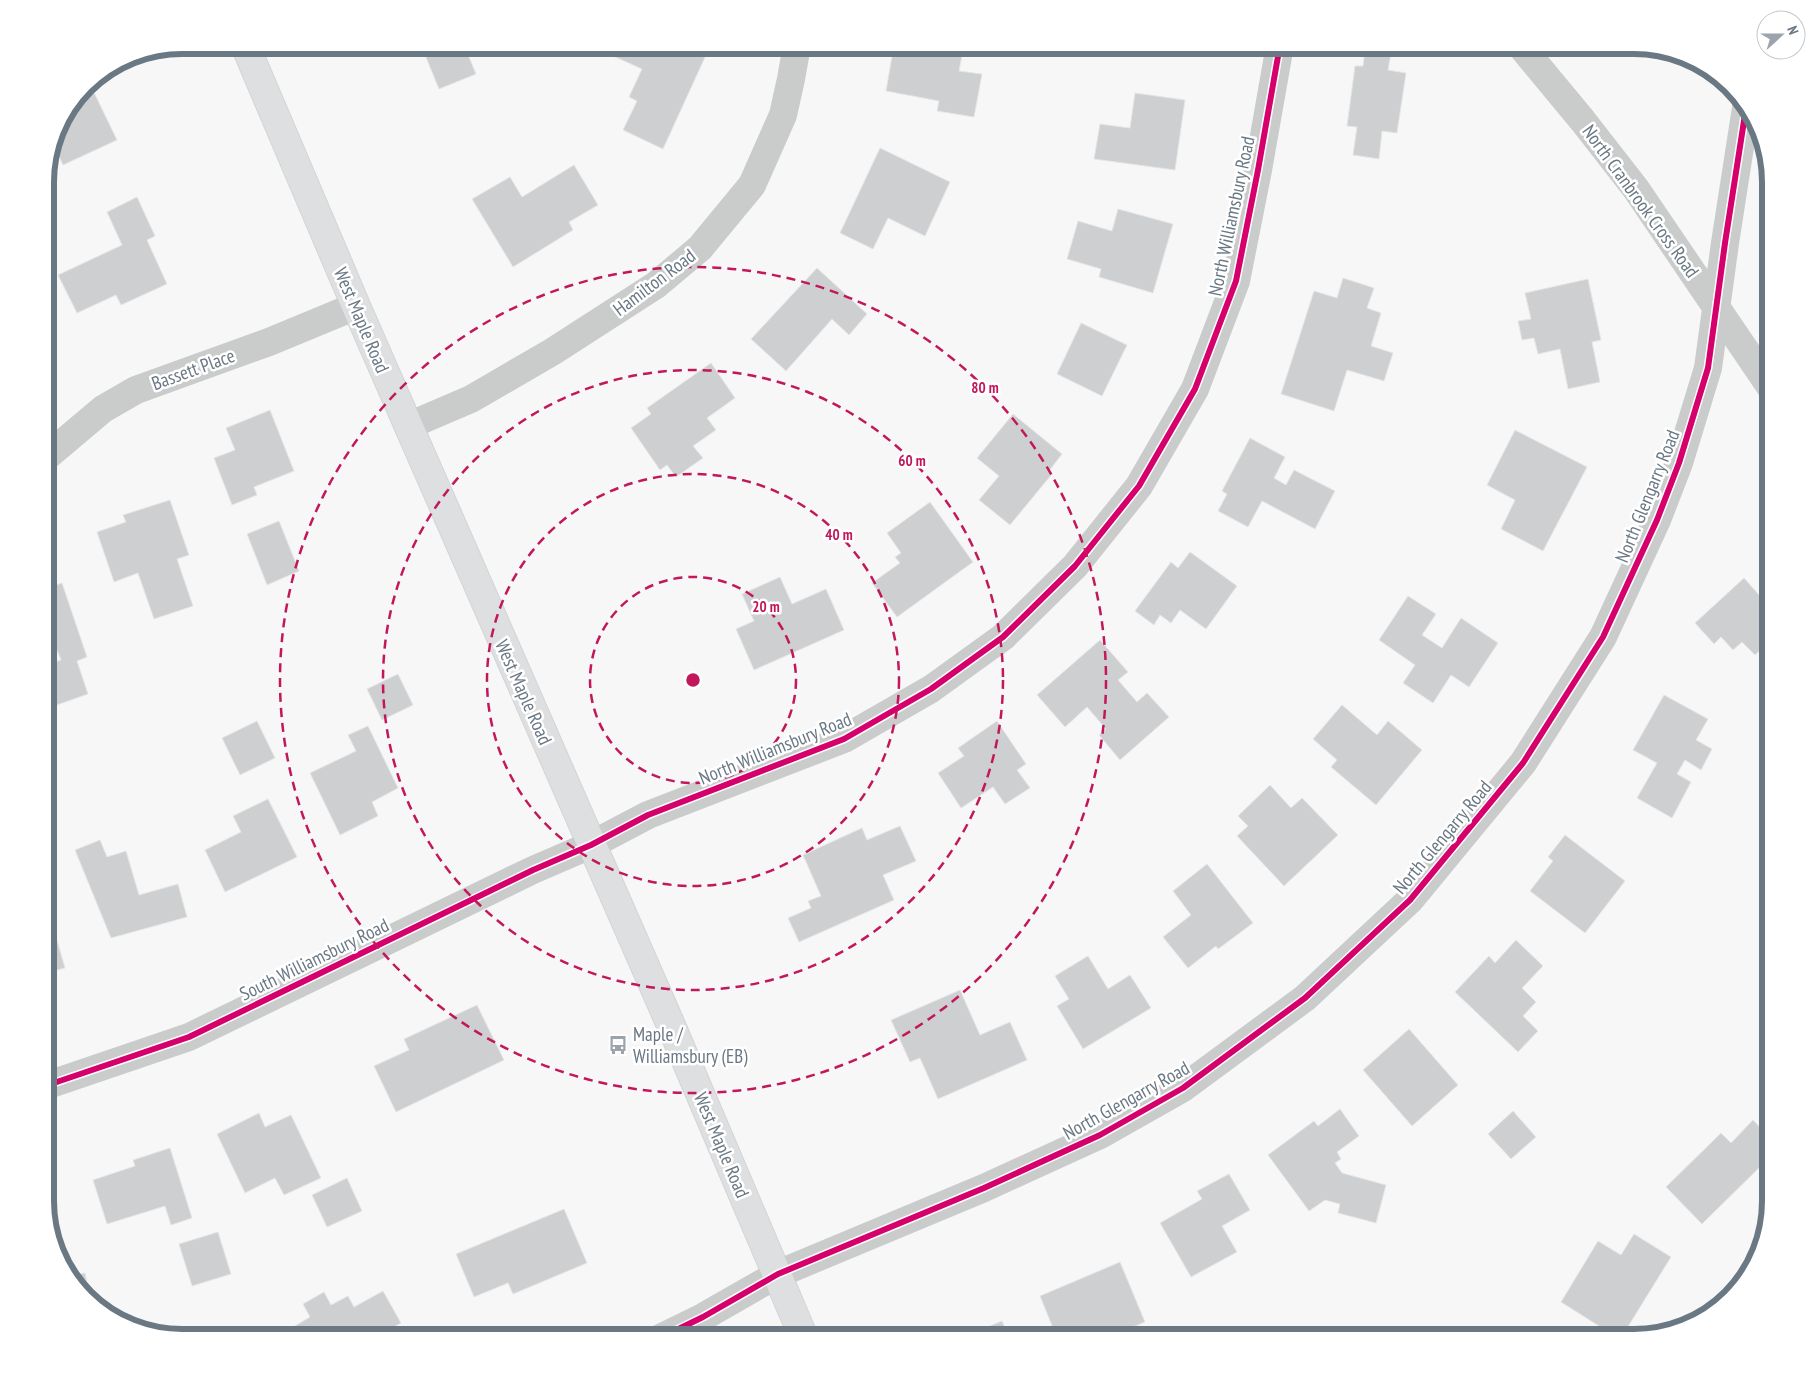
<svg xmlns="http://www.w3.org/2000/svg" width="1816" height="1383" font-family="'PT Sans Narrow',sans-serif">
<rect width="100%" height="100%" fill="#f7f7f7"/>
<!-- building -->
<path fill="#cecfd0" stroke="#e6e6e6" d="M421,45H464L476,74L439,89Z
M618,45H685L706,55L663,149L623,130L637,101L629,97L642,69L613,56Z
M894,45H964L959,71L982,74L974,117L937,111L939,101L886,91Z
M1143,45H1174L1173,49Z
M1613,45H1635L1666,50L1665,56L1613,48Z
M1365,50L1391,54L1388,70L1406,73L1397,133L1382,131L1379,159L1353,155L1357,127L1347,126L1355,66H1363Z
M89,82L117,140L63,165L53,144L59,121Z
M1135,93L1185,100L1175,170L1094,159L1100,124L1130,128Z
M880,148L950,182L925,236L888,218L873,249L840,233Z
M574,165L598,205L569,222L573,230L513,267L472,199L510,177L522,197Z
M137,197L155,236L147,240L167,284L121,305L116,295L77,313L58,275L122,245L107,212Z
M1118,209L1173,224L1153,293L1099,277L1101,269L1067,259L1078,221L1112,231Z
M817,268L867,314L849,335L832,319L786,371L751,339Z
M1343,278L1374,288L1367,308L1381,313L1371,346L1393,353L1384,381L1347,370L1334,411L1281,394L1314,291L1337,298Z
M1588,279L1601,340L1592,342L1600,382L1568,389L1560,349L1538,354L1534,338L1522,340L1518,321L1531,319L1525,293Z
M1081,323L1127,345L1102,396L1057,374Z
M711,363L735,398L707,418L716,430L693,446L703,458L676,477L667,465L660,470L631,428L651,414L647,408Z
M270,410L294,471L254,487L257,495L232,505L214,458L235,450L226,428Z
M1013,414L1062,454L1049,471L1052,474L1010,525L979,500L999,476L977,458Z
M1515,430L1587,467L1543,551L1501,529L1515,500L1487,485Z
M1250,438L1285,457L1274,478L1286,485L1294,470L1335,491L1315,529L1262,501L1248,527L1218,511L1227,494L1222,491Z
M170,500L189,555L177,559L193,606L154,619L138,573L114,582L97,532L126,522L123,515Z
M930,502L973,562L897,617L872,583L900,563L895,557L901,553L887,533Z
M279,521L299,571L267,585L247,534Z
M1190,552L1237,586L1206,629L1180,610L1171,623L1160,615L1154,625L1135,611L1171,562L1178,568Z
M780,577L792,604L826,589L844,630L754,670L736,629L754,621L742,594Z
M1744,578L1768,605L1771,602V652L1765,646L1755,655L1742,642L1733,650L1721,637L1714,644L1695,623Z
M62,583L87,657L77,661L88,694L54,706L45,681V665L61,660L57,650L45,654V589Z
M1408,596L1436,614L1422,635L1442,648L1461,618L1498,643L1469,687L1451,675L1433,703L1403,683L1415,665L1379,640Z
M1100,640L1128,672L1118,680L1137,702L1147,693L1169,717L1120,760L1099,735L1106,729L1087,707L1065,727L1037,695Z
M398,674L413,705L382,720L367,689Z
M1664,695L1708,719L1696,740L1712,749L1701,770L1685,760L1677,774L1691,782L1672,818L1637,798L1657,763L1633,750Z
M1342,705L1377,735L1388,721L1422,750L1376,805L1331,767L1337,760L1313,739Z
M257,721L275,758L240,775L222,738Z
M997,721L1026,764L1017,770L1030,788L1005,804L993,787L961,808L938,773L964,756L958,748Z
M368,726L398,788L372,802L378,816L340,835L310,773L356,751L348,735Z
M1270,785L1291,808L1302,798L1338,835L1284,886L1237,836L1248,826L1238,816Z
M268,799L297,857L225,892L205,850L241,832L233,816Z
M900,826L916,861L883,875L894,900L799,942L788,918L811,908L808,901L821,896L803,855L862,828L867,840Z
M1565,835L1625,881L1585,933L1530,891L1553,861L1548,857Z
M100,840L107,857L126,851L139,895L178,884L187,917L111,938L75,850Z
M1207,864L1253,923L1218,949L1216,946L1188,968L1163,937L1191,915L1173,891Z
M45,899L65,968L45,973Z
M1516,940L1543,966L1522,988L1536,1002L1523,1016L1538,1031L1518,1052L1455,992L1489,956L1495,963Z
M1088,956L1108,989L1130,975L1151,1008L1083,1049L1057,1006L1069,999L1055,976Z
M960,990L980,1035L1010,1022L1027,1060L938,1099L920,1058L910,1062L891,1020Z
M477,1005L504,1060L396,1112L374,1066L409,1050L404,1039Z
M1409,1029L1458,1085L1412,1126L1363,1070Z
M1771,1041V1062L1760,1052Z
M1340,1109L1359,1136L1337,1152L1341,1159L1335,1163L1342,1173L1386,1185L1376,1223L1338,1213L1340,1204L1325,1200L1309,1211L1268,1155L1314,1121L1318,1126Z
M1513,1111L1536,1137L1511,1159L1488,1134Z
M259,1113L265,1127L291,1115L321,1178L284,1195L275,1178L245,1193L217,1134Z
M1753,1120L1771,1139V1156L1702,1224L1666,1187L1721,1133L1731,1143Z
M170,1148L192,1218L171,1225L165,1206L107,1224L93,1180L135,1166L133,1160Z
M1229,1174L1250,1210L1222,1226L1237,1252L1191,1277L1160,1223L1202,1199L1197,1191Z
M347,1178L362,1211L327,1227L312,1195Z
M564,1209L587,1263L513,1294L508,1283L474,1297L456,1254Z
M218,1232L231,1274L192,1286L179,1244Z
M1634,1234L1671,1257L1621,1338H1618L1561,1302L1598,1241L1621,1255Z
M1120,1262L1145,1322L1106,1338H1057L1040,1296Z
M85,1273L90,1300L71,1276Z
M383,1291L401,1323L375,1338H295L290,1329L310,1317L303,1304L324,1292L331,1305L348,1296L354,1307Z
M1002,1321L1009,1338H961Z"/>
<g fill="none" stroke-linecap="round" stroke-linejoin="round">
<!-- secondary casing -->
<g stroke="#d3d4d5" stroke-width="30">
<path id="secondary" d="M245,45L356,306L670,1023L804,1338"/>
</g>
<!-- street -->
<path stroke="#cacccc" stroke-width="28" d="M1520,45L1583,121L1636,189L1771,388
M408,426L471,399L552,352L656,285L700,248L752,185L783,115L791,79L797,45
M45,458L103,409L136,390L269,342L356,306
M45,1086L189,1037L533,870L591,845L648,815L844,739L931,689L1003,637L1075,566L1139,486L1195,389L1236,281L1258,170L1280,45
M660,1338L703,1317L778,1274L984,1188L1100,1135L1183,1088L1305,998L1410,900L1523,763L1603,637L1657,520L1679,463L1708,368L1725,243L1746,108"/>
<!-- secondary -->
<use href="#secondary" stroke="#dedfe0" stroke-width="28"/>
<!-- cycleway casing -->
<g stroke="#fff" stroke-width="9">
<path id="cycleway" d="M45,1086L189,1037L533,870L591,845L648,815L844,739L931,689L1003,637L1075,566L1139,486L1195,389L1236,281L1258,170L1280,45
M660,1338L703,1317L778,1274L984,1188L1100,1135L1183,1088L1305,998L1410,900L1523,763L1603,637L1657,520L1679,463L1708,368L1725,243L1746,108"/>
</g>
<!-- cycleway -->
<use href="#cycleway" stroke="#d6006c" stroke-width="6"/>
</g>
<!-- distance rings -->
<g fill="none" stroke="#c2185b" stroke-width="2.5" stroke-dasharray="9 6">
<circle cx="693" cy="680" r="103"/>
<circle cx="693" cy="680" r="206"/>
<circle cx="693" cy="680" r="310"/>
<circle cx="693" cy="680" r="413"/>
</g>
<!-- icons -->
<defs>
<g id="bus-bare" transform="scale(1.5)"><path d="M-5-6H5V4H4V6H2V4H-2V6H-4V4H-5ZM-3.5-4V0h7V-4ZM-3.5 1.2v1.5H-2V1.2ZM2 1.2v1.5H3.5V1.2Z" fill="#9ba4ac" stroke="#fff" stroke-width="2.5" paint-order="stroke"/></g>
</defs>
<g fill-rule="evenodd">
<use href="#bus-bare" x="618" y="1045"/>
</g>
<g text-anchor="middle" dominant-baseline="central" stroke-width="5" stroke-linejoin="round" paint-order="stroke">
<!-- street labels -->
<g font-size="19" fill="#6a7884" stroke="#fff">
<text transform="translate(1641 201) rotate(54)">North Cranbrook Cross Road</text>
<text transform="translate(1231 216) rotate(-78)">North Williamsbury Road</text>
<text transform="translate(654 282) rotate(-37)">Hamilton Road</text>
<text transform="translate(362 320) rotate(67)">West Maple Road</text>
<text transform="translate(193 369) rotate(-20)">Bassett Place</text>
<text transform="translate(1647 496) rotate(-68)">North Glengarry Road</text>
<text transform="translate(524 692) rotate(66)">West Maple Road</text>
<text transform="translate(775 748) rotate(-22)">North Williamsbury Road</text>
<text transform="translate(1442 837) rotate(-50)">North Glengarry Road</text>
<text transform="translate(314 959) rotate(-26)">South Williamsbury Road</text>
<text transform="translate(1126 1100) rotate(-29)">North Glengarry Road</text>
<text transform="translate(722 1145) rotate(67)">West Maple Road</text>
</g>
<!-- poi labels -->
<g font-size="19" fill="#6a7884" stroke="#fff" text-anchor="start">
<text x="633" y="1034">Maple /<tspan x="633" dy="22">Williamsbury (EB)</tspan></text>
</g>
</g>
<!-- crop -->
<path d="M0 0H1816V1383H0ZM182 54H1634A128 128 0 0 1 1762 182V1201A128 128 0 0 1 1634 1329H182A128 128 0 0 1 54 1201V182A128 128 0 0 1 182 54Z" fill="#fff" fill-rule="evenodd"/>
<path fill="none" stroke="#6a7884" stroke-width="6" d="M182 54H1634A128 128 0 0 1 1762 182V1201A128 128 0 0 1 1634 1329H182A128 128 0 0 1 54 1201V182A128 128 0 0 1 182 54Z"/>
<circle cx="693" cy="680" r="8" fill="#c2185b" stroke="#fff" stroke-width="2.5"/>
<g font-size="15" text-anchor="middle" font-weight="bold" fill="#c2185b" stroke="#fff" stroke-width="5" stroke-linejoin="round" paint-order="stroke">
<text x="985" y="393">80 m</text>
<text x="912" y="466">60 m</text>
<text x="839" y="540">40 m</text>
<text x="766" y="612">20 m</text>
</g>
<!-- north arrow -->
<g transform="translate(1781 35) rotate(69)"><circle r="24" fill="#ffffff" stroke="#c3c9ce"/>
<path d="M0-4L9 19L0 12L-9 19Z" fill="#9ba4ac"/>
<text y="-8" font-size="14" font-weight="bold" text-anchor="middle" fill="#6a7884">N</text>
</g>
</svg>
